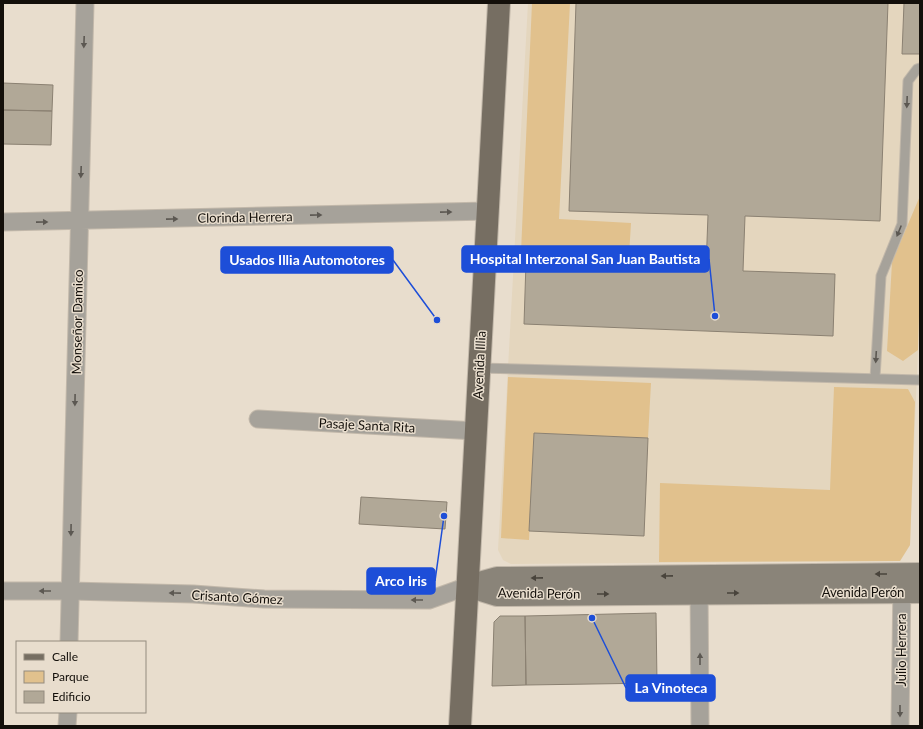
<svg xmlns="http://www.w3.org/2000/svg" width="923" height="729" font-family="Lato,sans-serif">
<rect width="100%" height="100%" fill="#e8ddcd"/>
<!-- built -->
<path fill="#e4d6be" d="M528,3H920V281L918,350L910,545L900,561L511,564L503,560L498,550Z"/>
<!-- green -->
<path fill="#e1c18d" d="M532,3H570L559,219L631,223L629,256L521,252Z
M920,196V281L918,350L903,361L887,351L892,262Z
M508,377L651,383L648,438L534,433L529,540L501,538Z
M834,387L908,389L915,402L910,545L900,561L659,562L660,483L830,490Z"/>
<!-- building -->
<path fill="#b1a897" stroke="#8b8172" d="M576,3H888L880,221L745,216L743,271L835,274L833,336L524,324L526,262L706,268L708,215L569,211Z
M904,3H920V54H902Z
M3,83L53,85L52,111L3,110Z
M3,110L52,111L51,145L3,144Z
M534,433L648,438L644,536L529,531Z
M361,497L447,502L445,529L359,524Z
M656,613L657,683L526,685L525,616Z
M500,616H525L526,685L492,686L494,622Z"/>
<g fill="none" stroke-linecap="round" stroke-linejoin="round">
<!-- lane casing -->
<g stroke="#c2b8aa" stroke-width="11">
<path id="lane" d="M479,368L920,380
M875,378L881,276L902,224L908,81L917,69L920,68"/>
</g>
<!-- street casing -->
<g stroke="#c2b8aa" stroke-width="19">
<path id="street" d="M3,222L488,211
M258,419L476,431
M699,582L700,726
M3,591H70L193,594L264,599L429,600L468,586
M69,642L85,3
M67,726L68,712
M900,726L902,580"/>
</g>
<!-- secondary casing -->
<g stroke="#c2b8aa" stroke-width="24">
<path id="secondary" d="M468,586L497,595L920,592
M468,586L497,578L920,574"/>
</g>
<!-- primary casing -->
<g stroke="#c2b8aa" stroke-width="24">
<path id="primary" d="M460,726L499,3"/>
</g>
<!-- lane -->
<use href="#lane" stroke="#a6a29a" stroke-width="9"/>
<!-- street -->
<use href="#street" stroke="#a6a29a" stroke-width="17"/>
<!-- secondary -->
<use href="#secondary" stroke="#8a8479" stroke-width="22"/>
<!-- primary -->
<use href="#primary" stroke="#766e62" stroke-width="22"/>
</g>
<!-- one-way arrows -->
<defs><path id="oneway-solid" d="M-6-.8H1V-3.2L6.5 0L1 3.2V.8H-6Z"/></defs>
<g fill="#5c5852">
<use href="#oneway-solid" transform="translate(84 42) rotate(92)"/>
<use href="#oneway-solid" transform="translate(907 102) rotate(92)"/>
<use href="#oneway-solid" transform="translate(81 172) rotate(92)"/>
<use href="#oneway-solid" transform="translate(446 212) rotate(-1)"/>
<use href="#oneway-solid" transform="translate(316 215) rotate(-1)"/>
<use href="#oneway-solid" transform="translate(172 219) rotate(-1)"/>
<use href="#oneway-solid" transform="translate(42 222) rotate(-1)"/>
<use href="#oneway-solid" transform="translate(899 231) rotate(112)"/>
<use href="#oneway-solid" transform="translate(876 357) rotate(93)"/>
<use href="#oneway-solid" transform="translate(75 400) rotate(91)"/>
<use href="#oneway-solid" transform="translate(71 530) rotate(91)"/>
<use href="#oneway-solid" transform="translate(45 591) rotate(180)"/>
<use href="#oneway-solid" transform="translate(175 593) rotate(-179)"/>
<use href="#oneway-solid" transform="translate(417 600) rotate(-180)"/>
<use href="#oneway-solid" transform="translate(700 659) rotate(-90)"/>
<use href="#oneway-solid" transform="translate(900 711) rotate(90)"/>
</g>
<g fill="#49443c">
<use href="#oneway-solid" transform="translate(881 574) rotate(180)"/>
<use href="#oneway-solid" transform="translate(667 576) rotate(179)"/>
<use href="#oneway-solid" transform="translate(537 578) rotate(179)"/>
<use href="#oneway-solid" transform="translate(733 593)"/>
<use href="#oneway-solid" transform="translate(603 594)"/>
</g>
<g text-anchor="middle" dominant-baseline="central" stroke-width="3" stroke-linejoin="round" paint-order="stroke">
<!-- street labels -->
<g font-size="13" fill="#130f0a" stroke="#e8ddcd">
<text transform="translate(245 217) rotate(-1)">Clorinda Herrera</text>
<text transform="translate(77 322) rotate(-89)">Monseñor Damico</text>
<text transform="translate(479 365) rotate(-87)">Avenida Illia</text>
<text transform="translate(367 425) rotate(3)">Pasaje Santa Rita</text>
<text x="863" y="592">Avenida Perón</text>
<text transform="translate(539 593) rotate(1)">Avenida Perón</text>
<text transform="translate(237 597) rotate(3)">Crisanto Gómez</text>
<text transform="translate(901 650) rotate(-90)">Julio Herrera</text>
</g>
</g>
<!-- callouts -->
<path fill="none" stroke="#1d4ed8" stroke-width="1.5" d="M715 316L709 259M437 320L393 260M444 516L435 581M592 618L626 688"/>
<g fill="#1d4ed8" stroke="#e8ddcd" stroke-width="1.5">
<circle cx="715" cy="316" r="4"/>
<circle cx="437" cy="320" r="4"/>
<circle cx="444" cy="516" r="4"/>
<circle cx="592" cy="618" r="4"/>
</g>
<g fill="#1d4ed8" stroke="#1d4ed8" stroke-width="1.5">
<rect x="462" y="246" width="247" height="26" rx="4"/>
<rect x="221" y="247" width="172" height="26" rx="4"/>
<rect x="367" y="568" width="68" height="26" rx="4"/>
<rect x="626" y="675" width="89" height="26" rx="4"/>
</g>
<g font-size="14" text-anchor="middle" font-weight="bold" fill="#fff">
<text x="585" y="264">Hospital Interzonal San Juan Bautista</text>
<text x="307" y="265">Usados Illia Automotores</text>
<text x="401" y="586">Arco Iris</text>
<text x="671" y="693">La Vinoteca</text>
</g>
<!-- border -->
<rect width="923" height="729" fill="none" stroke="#130f0a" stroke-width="8"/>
<!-- legend -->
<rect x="16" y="641" width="130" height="72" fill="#e8ddcd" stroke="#938b7f"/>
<rect x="24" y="654" width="20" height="6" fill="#766e62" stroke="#938b7f"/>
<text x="52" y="661" font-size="12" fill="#130f0a">Calle</text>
<rect x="24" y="671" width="20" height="12" fill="#e1c18d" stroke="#938b7f"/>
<text x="52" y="681" font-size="12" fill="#130f0a">Parque</text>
<rect x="24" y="691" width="20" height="12" fill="#b1a897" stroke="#938b7f"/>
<text x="52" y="701" font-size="12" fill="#130f0a">Edificio</text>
</svg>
